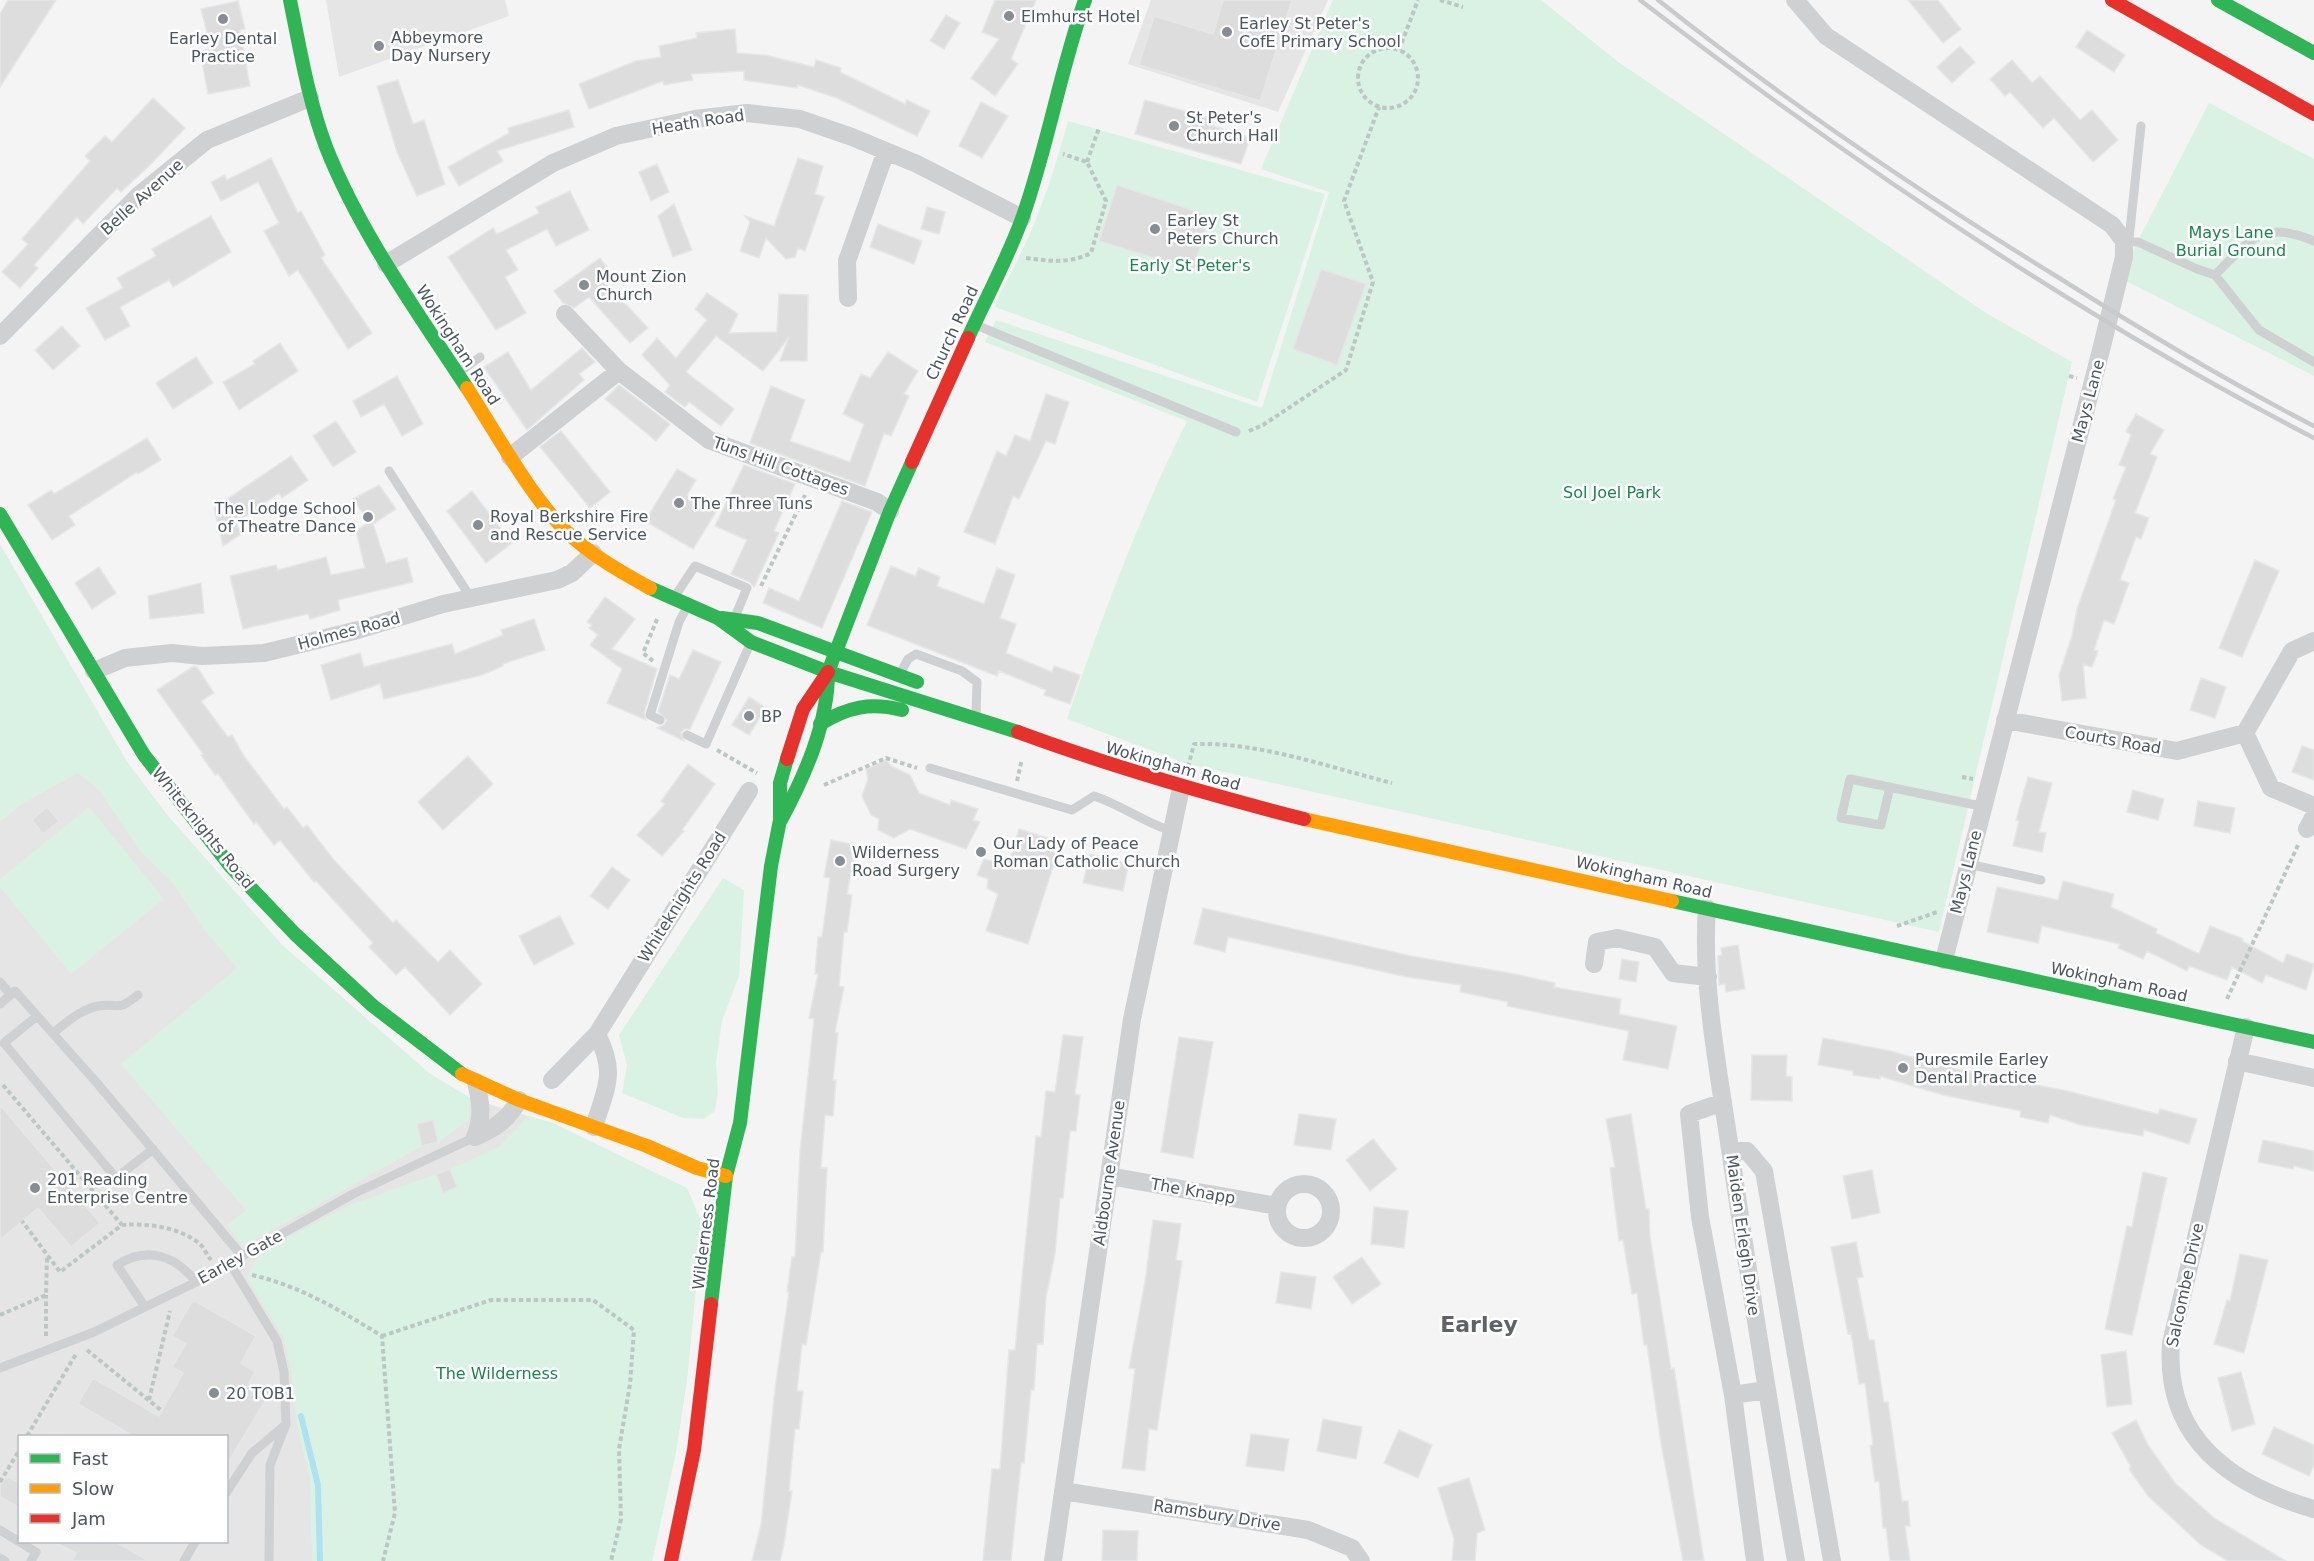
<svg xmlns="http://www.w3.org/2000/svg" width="2314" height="1561" font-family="'DejaVu Sans',sans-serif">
<rect width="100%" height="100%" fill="#f4f4f4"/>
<!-- education -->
<path fill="#e6e5e6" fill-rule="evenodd" d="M326,0H505L509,16L339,77Z
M1151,0H1328L1278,112L1128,64Z
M0,547L127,762L167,815L282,945L430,1074L470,1098L528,1116L687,1188L702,1225L687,1379L676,1451L652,1561H0ZM20,1436H226V1542H20Z"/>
<!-- green -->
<path fill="#d9f2e3" d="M1333,0H1541L1617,61L1986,313L2072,362L1939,932L1188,764L1067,719C1102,617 1139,517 1187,421L985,342L996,320L1262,408L1329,192L1261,169Z
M2209,103L2314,159V376L2124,280L2126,264Z
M1068,121L1325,194L1257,402L995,307C1001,288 1011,275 1019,257C1040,216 1056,165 1068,121Z
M0,544L127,762L167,815L282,945L430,1074L470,1098L469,1120L438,1142L433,1120L417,1124L422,1146L243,1247L227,1225L246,1210L121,1064L237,968L207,933L172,882L141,852L99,790L78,773L22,804L0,822Z
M89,807L164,899L71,974L0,887V879Z
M723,878L744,890L739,976L722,1021L716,1063L718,1092L715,1111L704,1119L683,1118L622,1093L627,1065L619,1035Z
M528,1116L553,1123L687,1188L702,1225L687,1379L676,1451L652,1561H312L310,1478L297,1426L291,1369L283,1337L247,1278L255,1261L269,1248L345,1207L436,1174L443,1193L457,1188L450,1169L499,1147Z"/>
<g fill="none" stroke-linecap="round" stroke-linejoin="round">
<!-- stream -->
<path stroke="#aee2f0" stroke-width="6" d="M301,1416L318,1485L320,1561"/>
</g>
<!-- building -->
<path fill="#ddddde" stroke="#e5e6e7" stroke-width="1.5" d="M8,0H56L0,87V14Z
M995,0H1036L1011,59L1018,64L995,96L971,78L999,39L982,32Z
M1223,0H1292L1260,101L1139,65L1154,16L1213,34Z
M1908,0H1938L1961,29L1943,43Z
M238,1L245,29L240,30L250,86L208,94L200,51L211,49L201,9Z
M946,15L960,23L944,49L930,41Z
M735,29L737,53L765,55L814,67L816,60L841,68L840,72L905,104L907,100L930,111L917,136L837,98L798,85L797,88L744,80V71L691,74L693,80L664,85L663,81L589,109L579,84L636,61L661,57L659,46L697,38L696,33Z
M2087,30L2125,55L2114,72L2076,47Z
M1960,46L1975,62L1952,83L1937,67Z
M2012,60L2032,83L2040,76L2080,120L2092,110L2118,140L2093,162L2054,118L2043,128L2010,92L2005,96L1990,79Z
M398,80L413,124L424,120L445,184L417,196L397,152L377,86Z
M153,98L185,128L150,165L121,192L117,188L83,224L77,217L34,265L38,268L20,288L2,272L28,244L22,239L90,161L85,156L105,136L112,142Z
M1145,100L1213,119L1211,125L1250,138L1241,164L1135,134Z
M981,102L1008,116L982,158L959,146Z
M569,110L574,127L497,151L503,161L459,186L448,167L509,133L508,128Z
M271,158L298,213L301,211L325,255L321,258L372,333L348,349L298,270L289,276L264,231L279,223L258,182L221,201L211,182L225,175L227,180Z
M798,158L823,166L815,194L824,197L805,251L798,248L795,257L786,259L766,238L759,258L740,251L750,222L745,216L774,226Z
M657,164L669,192L651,201L639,172Z
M1117,185L1210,216L1193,270L1099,241Z
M570,191L589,230L556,246L547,229L506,250L518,270L505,277L526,313L496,330L448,257L493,228L497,234L539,213L536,207Z
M674,204L692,250L673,257L658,216Z
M927,207L945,212L939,234L921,229Z
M211,216L231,252L173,287L169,280L120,307L130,326L105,340L86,308L123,288L117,278L156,256L152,249Z
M878,224L922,241L914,264L870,247Z
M600,258L615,278L607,284L648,328L630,343L589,297L574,308L563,303L554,291Z
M1321,269L1366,284L1337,365L1293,349Z
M707,293L738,314L729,333L777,332L779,294L808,295L807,361H780L789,337L763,371L716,336L686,372L734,409L721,426L689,402L685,407L665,392L670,385L642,355L657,338L676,358L707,320L695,309Z
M62,326L80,346L53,370L35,350Z
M280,343L298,371L239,410L223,382L255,364L253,361Z
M582,348L595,362L579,374L584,380L527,430L484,367L508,352L531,390Z
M888,352L918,371L904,394L909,396L891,436L884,433L865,486L750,443L771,386L805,400L790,441L850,462L864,424L843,414L861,374L870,378Z
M196,357L213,383L173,409L156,383Z
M397,376L423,424L402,436L384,404L361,417L353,401Z
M619,385L670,424L656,441L605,399Z
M1046,394L1069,402L1055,444L1046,441L1019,499L1013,496L995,544L964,532L997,451L1006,456L1015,435L1030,441Z
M2136,414L2164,430L2150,454L2157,457L2135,513L2149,518L2141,539L2136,537L2120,580L2129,583L2114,624L2104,620L2094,650L2098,651L2092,667L2083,664L2086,698L2062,701L2059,675L2072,636L2077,609L2116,500L2113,499L2126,467L2119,465L2131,435L2126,431Z
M336,421L356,452L333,467L313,436Z
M561,431L610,492L590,508L540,447Z
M147,438L161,460L138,474L137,472L69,516L75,525L52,540L28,505L51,490L54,494Z
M291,456L308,480L282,498L279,493L236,523L243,533L223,546L214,508Z
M744,465L795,484L774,531L779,533L754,587L750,582L731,574L747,540L715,526Z
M677,469L696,480L687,495L716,512L693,549L645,521Z
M379,485L396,509L373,524L386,563L407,558L413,582L338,600L340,610L310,619L308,614L243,629L230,576L276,565L278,570L326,557L331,575L365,568L356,531L369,522L353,499Z
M472,491L512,543L486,563L447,511Z
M842,501L872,512L822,628L763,603L769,588L799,601Z
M2255,560L2279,571L2242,657L2219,648Z
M891,566L915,576L919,568L940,577L937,586L984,604L997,568L1015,575L1000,618L1016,624L1006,653L1052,672L1054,666L1080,675L1070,704L1044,695L1046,690L999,671L997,676L867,625Z
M99,567L116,593L92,609L75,583Z
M201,583L204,613L150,619L148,596Z
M605,597L635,619L612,649L657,669L644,713L646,720L607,703L622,669L590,645L598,635L589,628L592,625L587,622Z
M534,619L545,650L503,664V666L482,675L384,699L380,684L331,700L321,665L360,653L364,667L452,644L455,654L503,635L501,630Z
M693,650L721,662L690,729H684L681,733L684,741L657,728L664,725L667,720L658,712L670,675L679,679Z
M194,666L197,667L214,693L201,701L228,737L232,735L244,756L284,809L287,807L303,828L307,825L334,860L393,923L396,920L438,962L450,950L482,984L450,1015L405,967L396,975L369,947L373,943L316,881L314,882L280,840L274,845L256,822L254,824L218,774L215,775L201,755L203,754L157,690Z
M2201,678L2226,687L2215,718L2190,710Z
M749,697L766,708L749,735L732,725Z
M2302,746L2314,750V780L2292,772Z
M468,756L493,784L443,830L418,802Z
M887,760L891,766L910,775L919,793L950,805L951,800L978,809L973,820L980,822L966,849L910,829L894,838L878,830L879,819L871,815L862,796L868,779L866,769Z
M688,764L715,784L682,830L684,831L662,856L637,835L665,804L661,801Z
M2028,777L2052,783L2039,832L2046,833L2042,852L2013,846L2019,821L2016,820Z
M2133,790L2164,799L2158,820L2127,812Z
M2198,801L2235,808L2230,833L2194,826Z
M47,807L59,821L43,834L32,820Z
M1019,829L1061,842L1028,944L986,931L998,894L987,888L988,879L977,875L984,859L1008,866Z
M831,840L856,845L847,894L852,895L847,932H844L839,986L844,987L835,1032L838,1033L833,1080H836L833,1116L825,1115L821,1168H827L823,1252H821L806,1345L802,1344L797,1391H803L799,1429H795L789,1491H792L784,1544L780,1561H752L761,1525L775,1389L789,1292H787L792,1257H795L800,1152L814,1019L809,1018L818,974H815L818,937H822L830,878L824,877Z
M1090,854L1129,863L1123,891L1083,883Z
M612,867L630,880L608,909L590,896Z
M2063,881L2114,894L2111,907L2157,929L2156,933L2199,954L2210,926L2243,939L2242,941L2283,963L2287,954L2314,964L2306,990L2266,975L2262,983L2232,967L2227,980L2189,966L2187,971L2147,951L2143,959L2118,948L2120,944L2042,926L2038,943L1987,932L1997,887L2058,900Z
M1203,908L1411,956L1515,974L1555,983L1554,987L1621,999L1619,1014L1677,1026L1668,1069L1623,1060L1629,1031L1507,1006L1508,1002L1460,992L1461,985L1407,977L1228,937L1225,952L1194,944Z
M560,916L574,944L534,965L519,936Z
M1738,945L1745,989L1726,992L1725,984L1719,985L1718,956L1722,955L1721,948Z
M1622,959L1639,962L1636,982L1619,979Z
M1063,1035L1083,1037L1075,1094L1080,1095L1076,1131H1070L1063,1198H1060L1055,1254L1046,1297L1043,1344H1037L1034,1390H1031L1024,1463H1021L1011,1561H983L992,1469H1000L1009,1350H1015L1036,1136L1041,1137L1046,1091L1055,1092Z
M1179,1037L1213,1042L1193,1158L1161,1152Z
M1823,1038L1890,1051L1951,1068L2067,1091L2158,1114L2160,1109L2197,1119L2189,1144L2144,1130L2143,1136L2081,1125L2050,1115L2048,1123L2020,1117L2021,1111L1943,1095L1880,1076V1079L1853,1075V1071L1818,1065Z
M1752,1055H1787L1786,1076L1792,1077V1101L1751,1100Z
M0,1105L100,1223L71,1247L38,1208L0,1240Z
M1299,1114L1336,1119L1331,1150L1294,1145Z
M1631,1114L1646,1209H1649L1650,1237L1671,1369L1674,1368L1704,1561H1683L1661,1443L1647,1345H1644L1637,1293L1632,1294L1623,1240L1619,1241L1610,1168L1615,1167L1606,1119Z
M433,1120L438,1142L422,1146L417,1124Z
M1373,1139L1397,1169L1370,1191L1346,1160Z
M2263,1140L2314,1151V1171L2294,1166L2293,1169L2258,1162Z
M450,1169L457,1187L443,1193L436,1174Z
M1872,1170L1880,1213L1852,1219L1843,1176Z
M2143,1172L2167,1178L2132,1335L2105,1329L2127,1226L2132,1227Z
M1374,1207L1408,1211L1404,1248L1371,1244Z
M1153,1220L1181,1224L1176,1260L1182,1261L1157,1430L1149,1429L1145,1471L1122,1468L1135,1369L1129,1368L1145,1282Z
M1856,1242L1863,1277L1857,1278L1869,1340H1874L1884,1402H1888L1902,1501H1908L1910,1526H1905L1910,1561H1890L1886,1528H1883L1879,1481L1875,1482L1870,1446L1873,1445L1865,1383L1859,1384L1851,1333L1848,1334L1831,1247Z
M2240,1254L2268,1260L2244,1353L2214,1344L2227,1300L2230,1301Z
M1362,1257L1381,1284L1352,1304L1333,1277Z
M1281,1272L1316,1277L1311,1309L1276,1303Z
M193,1300L256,1336L241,1363L255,1372L246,1388L266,1399L226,1466V1437H135L78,1404L93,1378L159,1416L183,1373L172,1367L186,1344L172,1336Z
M2126,1351L2132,1404L2107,1407L2101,1355Z
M2241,1372L2255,1424L2232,1431L2218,1378Z
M1323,1419L1362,1427L1356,1459L1317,1451Z
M2136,1420L2148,1445L2175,1483L2214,1518L2286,1561H2228L2201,1545L2148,1496L2129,1469L2131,1467L2112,1433Z
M2274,1427L2314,1445V1465L2309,1476L2262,1454Z
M1399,1430L1432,1445L1418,1478L1384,1463Z
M1251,1434L1289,1439L1284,1471L1246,1466Z
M6,1476L20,1483V1508L0,1497V1486Z
M1469,1478L1485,1530L1477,1533L1475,1561H1452L1454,1539L1438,1488Z
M1103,1530L1138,1531L1137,1561H1102Z
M55,1542H116L149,1561H72L76,1553Z"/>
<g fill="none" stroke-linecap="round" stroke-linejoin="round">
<!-- path -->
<path stroke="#bcc7c4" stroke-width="4" stroke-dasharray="4.5 3" stroke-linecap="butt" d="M1440,0L1463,7
M1358 78a30 30 0 1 1 60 0a30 30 0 1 1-60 0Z
M1399,50L1418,0
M1087,162L1099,128
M1026,258C1050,261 1069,264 1091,253L1106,201L1087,162L1063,154
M2069,376L2077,378
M1249,431L1263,425L1346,370L1373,282L1344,201L1379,107
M761,586L805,495
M653,661L643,653L658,617
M717,750L757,773
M1188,767L1194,744C1260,742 1328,767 1392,783
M1962,777L1973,779
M1017,781L1022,759
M824,785L886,758L917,768
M1897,926L1937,912
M2227,999L2299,843
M3,1085L122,1225L60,1272L22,1221
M122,1225C147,1223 180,1227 200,1244C204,1248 207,1255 211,1260
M252,1275C301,1286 339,1310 382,1336L395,1513L383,1561
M0,1315L46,1295L47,1255
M46,1336V1295
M382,1336L491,1300H593L634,1330L630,1384L619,1449L621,1519L611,1561
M87,1350L162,1411
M149,1400L170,1311
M27,1436L76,1354
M0,1482L20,1449"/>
<!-- lane -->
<path stroke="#ced0d2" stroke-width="9" d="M2129,239L2141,126
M2124,241L2138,242L2197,269L2215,275L2259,330L2314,362
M2215,275C2251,239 2262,219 2314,241
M976,325L1236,432
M461,371L480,357
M389,471L471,598
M675,596L695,566L747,588L735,617
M901,672L908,659L916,654L962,671L977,682L976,714
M660,720L650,715L679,622L687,607
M687,735L706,744L750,644
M930,768L1072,810L1094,796C1122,805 1144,823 1172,831
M1890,787L1881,825L1841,818L1850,779L1971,804L1982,806
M1968,864L2041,880
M0,982L11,995
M0,1004L15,991L97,1083L242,1256
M37,1016L4,1043L116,1178L153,1149
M53,1033C66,1023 81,1009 98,1006C120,1003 117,1012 138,995
M231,1265L277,1341L284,1372L286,1424L270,1465L269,1561
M145,1307L117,1265C147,1246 175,1255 196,1282
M0,1368L94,1332L231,1265L242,1256L353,1194L475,1137
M226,1493L252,1453L284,1426
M0,1530L36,1552L31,1561
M0,1558L5,1561
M184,1561L195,1542"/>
<!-- street -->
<path stroke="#ced0d2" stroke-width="18" d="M1795,0L1826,36L2112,225L2124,241V257L2101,350L1944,960
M386,264L553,163L616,136L695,119L747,113L800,119L852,137L917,164L1022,218
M848,298L847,261L886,151
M565,314L619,371
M0,336L138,196L207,140L310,98
M510,457L619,371L709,440L877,502L890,511
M94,671L125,658L172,653L202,656L264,653L358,630L443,604L557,580L572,573L593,553
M2005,720L2177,751L2245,733L2292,651L2314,641
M2245,733L2271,788L2314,806
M2307,829L2314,816
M1707,908C1701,987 1720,1078 1731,1156C1751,1292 1772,1426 1796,1561
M1594,964L1597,942L1617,938L1655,947L1673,973L1708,977
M2246,1027L2171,1343C2164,1438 2230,1485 2314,1509
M2237,1061L2314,1078
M552,1080L597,1034L749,791
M1723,1102L1689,1114L1700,1217L1733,1395L1766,1390
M594,1127C606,1087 617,1074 597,1034
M475,1137C495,1128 508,1120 519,1100
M475,1137C483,1117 481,1103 476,1082
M1731,1151H1747L1764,1171L1832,1561
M1109,1176L1277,1206
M1277 1211a27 27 0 1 1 54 0a27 27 0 1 1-54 0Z
M1733,1395L1755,1561
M1063,1491L1308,1530L1352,1548L1361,1561
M1053,1561L1132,1019L1181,788"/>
<!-- fast -->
<path stroke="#30b455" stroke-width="14" d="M290,0C300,49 308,99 326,147C360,233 416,310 467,388
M2218,0L2314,53
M968,338C986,298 1008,258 1023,216C1048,145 1060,71 1085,0
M0,514L144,755L231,867L295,934L373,1006L462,1074
M650,588L718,618L751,642L828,672L1018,732
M722,618L758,623L917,682
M820,724C848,707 870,702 902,710
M781,820C805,775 828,724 828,672L890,511L912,462
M1672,901L2314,1042
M711,1304L726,1176L740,1123L771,866L780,820V783L787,759"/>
<!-- slow -->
<path stroke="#ff9f0a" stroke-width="14" d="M467,388C495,431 530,496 566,531C589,554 621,572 650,588
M1304,819L1672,901
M462,1074L519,1100L647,1146L697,1168L726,1176"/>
<!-- jam -->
<path stroke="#e5322d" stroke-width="14" d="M2112,0L2314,114
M912,462L968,338
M1018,732C1113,767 1206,794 1304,819
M787,759L803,709L828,672
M671,1561L694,1450L711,1304"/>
<!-- rail -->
<path stroke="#c9cacc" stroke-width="4.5" d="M1640,0C1852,163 2076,315 2314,438
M1658,0C1784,100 1918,191 2056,276C2140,329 2226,381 2314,426"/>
</g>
<!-- markers -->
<g fill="#868d94" stroke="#fff" stroke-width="2">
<circle cx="1009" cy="16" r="6"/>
<circle cx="223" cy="19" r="6"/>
<circle cx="1227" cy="32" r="6"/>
<circle cx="379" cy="46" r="6"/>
<circle cx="1174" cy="126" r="6"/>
<circle cx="1155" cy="229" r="6"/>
<circle cx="584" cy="285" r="6"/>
<circle cx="679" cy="503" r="6"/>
<circle cx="368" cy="517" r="6"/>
<circle cx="478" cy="525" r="6"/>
<circle cx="749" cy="716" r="6"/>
<circle cx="981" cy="852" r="6"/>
<circle cx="840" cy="861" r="6"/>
<circle cx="1903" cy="1068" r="6"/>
<circle cx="35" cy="1188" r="6"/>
<circle cx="214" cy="1393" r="6"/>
</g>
<g text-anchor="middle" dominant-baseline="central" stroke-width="5" stroke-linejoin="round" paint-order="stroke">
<!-- poi labels -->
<g font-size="16" fill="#4a5661" stroke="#fff" text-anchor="start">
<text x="1021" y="16">Elmhurst Hotel</text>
<text x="1239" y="23">Earley St Peter's<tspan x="1239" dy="18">CofE Primary School</tspan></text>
<text x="391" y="37">Abbeymore<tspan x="391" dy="18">Day Nursery</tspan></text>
<text x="223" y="38" text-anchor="middle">Earley Dental<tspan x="223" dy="18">Practice</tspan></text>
<text x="1186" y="117">St Peter's<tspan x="1186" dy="18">Church Hall</tspan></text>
<text x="1167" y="220">Earley St<tspan x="1167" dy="18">Peters Church</tspan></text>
<text x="596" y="276">Mount Zion<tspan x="596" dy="18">Church</tspan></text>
<text x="691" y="503">The Three Tuns</text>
<text x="356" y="508" text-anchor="end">The Lodge School<tspan x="356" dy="18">of Theatre Dance</tspan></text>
<text x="490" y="516">Royal Berkshire Fire<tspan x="490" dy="18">and Rescue Service</tspan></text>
<text x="761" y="716">BP</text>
<text x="993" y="843">Our Lady of Peace<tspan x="993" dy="18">Roman Catholic Church</tspan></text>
<text x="852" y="852">Wilderness<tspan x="852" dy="18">Road Surgery</tspan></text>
<text x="1915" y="1059">Puresmile Earley<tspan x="1915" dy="18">Dental Practice</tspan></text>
<text x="47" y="1179">201 Reading<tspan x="47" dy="18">Enterprise Centre</tspan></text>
<text x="226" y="1393">20 TOB1</text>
</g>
<!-- street labels -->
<g font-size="16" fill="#4a5661" stroke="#fff">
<text transform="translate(698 122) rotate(-9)">Heath Road</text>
<text transform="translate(142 197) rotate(-42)">Belle Avenue</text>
<text transform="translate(952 333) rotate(-65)">Church Road</text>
<text transform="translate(458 345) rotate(57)">Wokingham Road</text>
<text transform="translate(2088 401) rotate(-75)">Mays Lane</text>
<text transform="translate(781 466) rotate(20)">Tuns Hill Cottages</text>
<text transform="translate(349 631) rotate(-15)">Holmes Road</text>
<text transform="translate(2113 740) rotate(10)">Courts Road</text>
<text transform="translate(1173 766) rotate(16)">Wokingham Road</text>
<text transform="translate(203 828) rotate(51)">Whiteknights Road</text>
<text transform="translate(1966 872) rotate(-76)">Mays Lane</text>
<text transform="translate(1644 877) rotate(13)">Wokingham Road</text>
<text transform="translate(682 897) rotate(-58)">Whiteknights Road</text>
<text transform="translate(2119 982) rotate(12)">Wokingham Road</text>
<text transform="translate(1109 1173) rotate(-82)">Aldbourne Avenue</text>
<text transform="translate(1193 1191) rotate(10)">The Knapp</text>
<text transform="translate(706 1224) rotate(-83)">Wilderness Road</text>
<text transform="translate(1743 1235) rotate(82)">Maiden Erlegh Drive</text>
<text transform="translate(240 1257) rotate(-29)">Earley Gate</text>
<text transform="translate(2185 1285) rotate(-78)">Salcombe Drive</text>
<text transform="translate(1217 1515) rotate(9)">Ramsbury Drive</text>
</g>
<!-- park labels -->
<g font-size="16" fill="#17864f" stroke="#fff">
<text x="2231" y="232">Mays Lane<tspan x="2231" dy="18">Burial Ground</tspan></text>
<text x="1190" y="265">Early St Peter's</text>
<text x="1612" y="492">Sol Joel Park</text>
<text x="497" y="1373">The Wilderness</text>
</g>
<!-- district labels -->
<g font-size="22" font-weight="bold" fill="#5f6368" stroke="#fff">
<text x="1479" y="1324">Earley</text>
</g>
</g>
<!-- legend -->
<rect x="18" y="1435" width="210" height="108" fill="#ffffff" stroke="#b7bbc0" stroke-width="1.5"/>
<rect x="30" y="1454" width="30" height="9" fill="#30b455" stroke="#b7bbc0" stroke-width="1.5"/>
<text x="72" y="1465" font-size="18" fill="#4a5661">Fast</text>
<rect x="30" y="1484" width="30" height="9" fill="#ff9f0a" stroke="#b7bbc0" stroke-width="1.5"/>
<text x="72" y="1495" font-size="18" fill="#4a5661">Slow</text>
<rect x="30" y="1514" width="30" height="9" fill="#e5322d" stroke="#b7bbc0" stroke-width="1.5"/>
<text x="72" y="1525" font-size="18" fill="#4a5661">Jam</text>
</svg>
